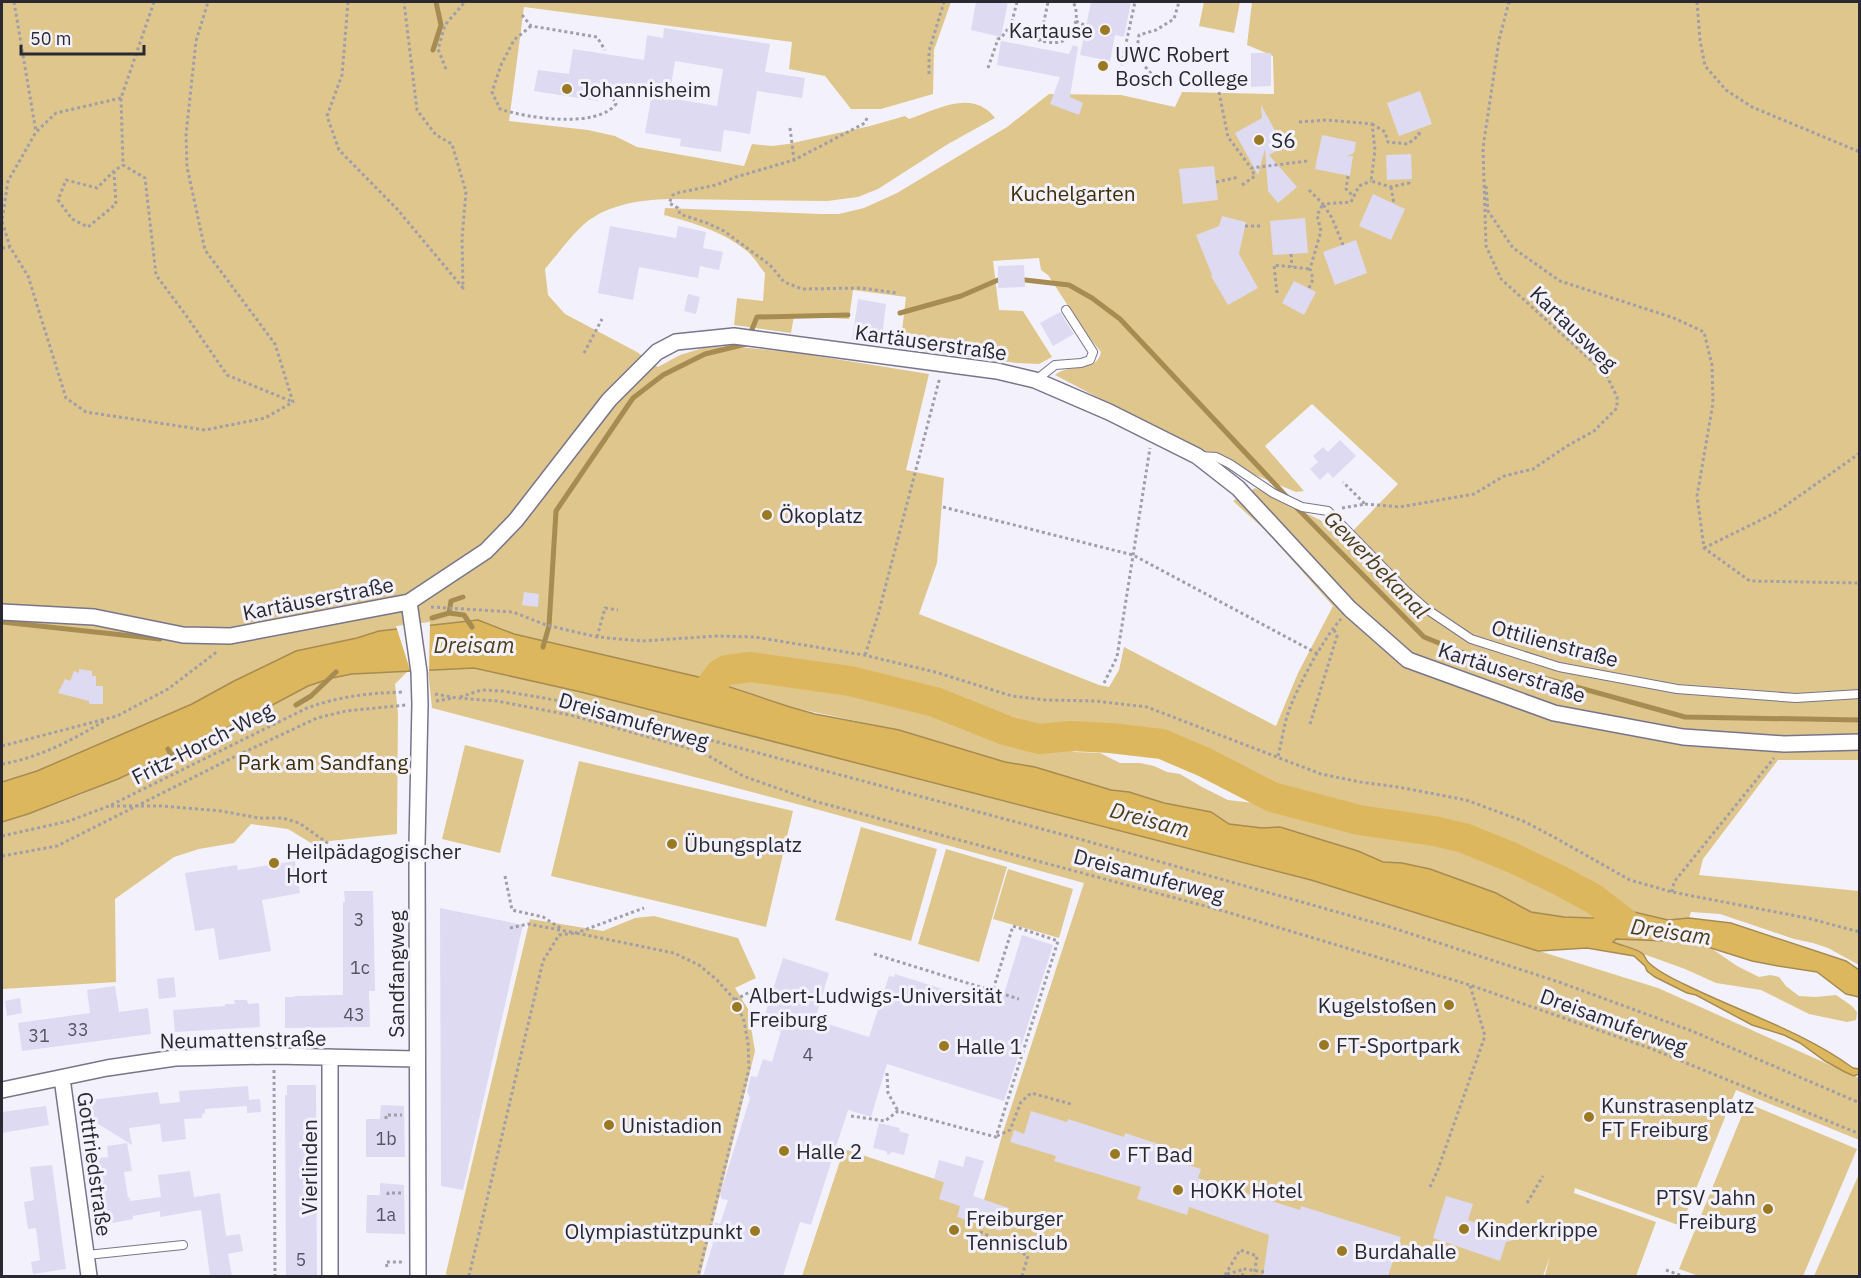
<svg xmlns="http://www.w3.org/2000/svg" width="1861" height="1278" font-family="'IBM Plex Sans',sans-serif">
<rect width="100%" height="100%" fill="#f3f2fc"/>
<!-- green -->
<path fill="#dfc68c" d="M2,2H951L934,50L933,94L881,109H851L825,76L789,69L792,42L524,7L509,121L588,130L615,136L637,147L744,166L752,144L772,146L788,144L870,126L905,116L909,119C931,112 962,94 984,108C988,110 992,114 995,118L948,144L878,189L858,197L827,201L670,199C638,200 602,205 579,229C567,241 556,256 545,269L548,295L565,314L637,352L658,367L680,355L703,348L730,346L798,353L929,374L906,470L944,478L937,563L919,614L1099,685L1109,687L1119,670L1124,647L1276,726L1298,673L1333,606L1266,531L1233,501L1255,488L1320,520L1346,538L1398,484L1312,404L1265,446L1304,491L1296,492L1255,475L1230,461L1183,442L1055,375C1068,363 1097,374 1101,352L1087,335L1048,275L1041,270L1039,258L993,261L999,310L1023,311L1052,357L1039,364L1017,363L900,348L906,297L853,290L849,319L794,316L791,333L734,325L737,298L763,301L765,273C759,266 754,257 747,251C722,231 694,223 664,215L665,208L821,214H839L864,208L897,193L1007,127L1049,94L1121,95L1175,107L1182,92L1274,94L1273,56L1247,45L1252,2H1859V760H1778L1703,859L1699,875L1859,891V965L1828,948L1813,943L1794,939L1720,914L1691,912L1689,918L1668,920L1617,908L1595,889L1469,833L1431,824L1341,808L1288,795L1249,778L1213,759L1163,737L1138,731L1097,729L1074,731L1053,729L1015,717L994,713L855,673H836L820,668L754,660L727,664L715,668L703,678L514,634L478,620L379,631L234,681L192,704L85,751L37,771L2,782Z
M1204,2H1240L1234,33L1199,26Z
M474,668L581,692L1311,880L1658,988L1859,1078V1140L1736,1090L1681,1226L1575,1188L1574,1193L1656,1222L1636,1276H1550L1545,1275L1550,1257L1543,1276H802L844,1149L944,1182L969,1195L984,1200L1003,1132L1084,883L812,808L432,708L428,670Z
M409,670L395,684L398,714L397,834L311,843L288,829L251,824L234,843L199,849L174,857L115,899L116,982L2,989V822C80,799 155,763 229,727C262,711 295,688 332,678C356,672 383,672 409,670Z
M757,670L792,676L803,680L829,683L892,699L960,721L965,726L980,734L999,741L1054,746L1075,752L1100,753L1120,763H1140L1154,766L1167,772L1180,774L1202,787L1228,800L1263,804L1335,823L1395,836L1481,851L1493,861L1550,886L1572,899L1590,904L1599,917H1564L1531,912L1496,893L1430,869L1402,863L1383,862L1358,851L1280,827L1262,828L1229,824L1211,812L1164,803L1129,792L1111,790L1035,767L1005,762L899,730L790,707L727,685L729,675Z
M465,745L524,760L500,853L442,839Z
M579,761L793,811L766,927L551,876Z
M861,827L937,849L911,941L835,920Z
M946,849L1007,867L979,962L918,944Z
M1008,869L1073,889L1059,938L993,919Z
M654,916L738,938L756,978L735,988L748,1009L755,1051L700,1276H447L446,1273L530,919L603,931L635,918Z
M1628,938L1676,942H1691L1708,946L1737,966L1759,977L1770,975L1779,977L1786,986L1799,996L1815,997L1836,995L1852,1006L1857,1012L1856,1020L1847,1022L1809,1014L1761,990L1716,983L1685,969L1613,943L1616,939Z
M1747,1103L1857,1149L1803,1276H1699L1679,1269Z
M1859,1174V1276H1814Z"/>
<!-- water -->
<path fill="#ddb75e" stroke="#a78c51" stroke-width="1.5" d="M478,620L514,634L703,678L790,707L815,714L899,730L1005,762L1035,767L1111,790L1129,792L1164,803L1211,812L1229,824L1262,828L1280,827L1358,851L1383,862L1402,863L1430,869L1496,893L1531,912L1564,917L1593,918L1617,908L1668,920L1689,918L1731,923L1846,961L1859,970V997L1846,994L1817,972L1778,966L1752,961L1692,942L1616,939L1613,942C1622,946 1636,948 1643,954C1645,956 1646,960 1648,962C1658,972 1675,980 1688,986C1741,1012 1804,1032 1853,1068L1859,1069V1074L1854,1076L1845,1072L1825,1061L1800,1043L1784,1035L1752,1025L1696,995L1687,993L1655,977L1647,971L1645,966L1634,956L1587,948L1538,951L1311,880L581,692L474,668L352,674L332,678L308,686L252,716L118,779L28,814L2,822V782L37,771L192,704L234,681L296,651L357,638L379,631Z"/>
<!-- pier -->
<path fill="#f3f2fc" d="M430,622L429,672L411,673L396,626Z"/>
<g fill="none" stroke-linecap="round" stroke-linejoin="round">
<!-- stream -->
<path stroke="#a78c51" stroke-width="5" d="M433,50L441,25L436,2
M1025,280L1069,285L1092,298L1120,319L1287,497
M900,313L961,296L998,280
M1293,504L1424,637L1486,662L1685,717L1860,720
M449,613L451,601L463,597
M432,618L449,613L464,615L472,627
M2,622L160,639
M543,647L549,626L556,511L633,398L663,375L705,354L746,344L757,317L848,315
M296,705L311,696L336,672
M168,749L171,755L245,726"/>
<!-- river -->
<path stroke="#ddb75e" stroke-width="30" d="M700,701L720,674L727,670L751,667L850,681L935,702L1005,730L1039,739L1071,736L1110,738L1162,744L1204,762L1272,797L1359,820L1434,831L1464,838L1513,858L1559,880L1594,899L1625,923"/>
</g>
<!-- building -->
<path fill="#dddaf2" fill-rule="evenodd" d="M976,2H1008L1001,37L971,30Z
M1091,2H1131L1124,37L1115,35L1110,61L1080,55Z
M664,28L770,44L765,72L805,78L802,98L757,91L750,134L724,130L721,152L680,146L681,139L645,133L652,93L600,84L598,101L534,91L538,70L569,74L573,49L644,60L647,35L663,38ZM675,61L723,69L717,106L669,98Z
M1001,41L1069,54L1073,45L1078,47L1070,97L1083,103L1079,115L1050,104L1060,77L997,65Z
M1251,53H1271V86L1251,87Z
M1420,91L1432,124L1399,136L1387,103Z
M1261,105L1284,147L1269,155L1297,187L1278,203L1268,191L1265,149L1258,175L1235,133L1262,118Z
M1322,135L1356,142L1354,153L1347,156H1353L1350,176L1315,169Z
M1411,154L1412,179L1387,180L1386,155Z
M1214,166L1218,200L1183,204L1179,169Z
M1373,194L1405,209L1391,240L1359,226Z
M1222,216L1246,222L1239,254L1258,288L1228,305L1211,276L1212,275L1196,235L1219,226Z
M1305,218L1308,253L1273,255L1270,221Z
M610,226L676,238L678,226L706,232L703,248L723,252L719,270L700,266L698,278L639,267L633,300L598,293Z
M1356,240L1367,273L1335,285L1323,252Z
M1024,265L1025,287L998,288V266Z
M1294,281L1316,292L1304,315L1282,303Z
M688,294L700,297L696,314L684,311Z
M858,299L886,304L881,344L852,340Z
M1060,312L1074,334L1053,346L1040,323Z
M1340,440L1356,456L1333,478L1328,472L1320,480L1310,469L1318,462L1313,456L1323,447L1328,452Z
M524,592L539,594L538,607L522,605Z
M79,669L92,671V676H96V686H103V704H89V701L58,693L65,679L70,681L74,671L79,673Z
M295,861L300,893L262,900L271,951L219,960L214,928L195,931L185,873L237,865L238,870Z
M344,891H373L375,991H369L370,1027L285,1028V997H294V996L343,995V902H345Z
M440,908L523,925L463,1190L441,1186Z
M1022,935L1053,945L1004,1101L887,1064L871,1117L848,1110L811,1225L800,1222L783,1276H703L713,1243L711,1238L715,1222L720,1224L728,1200L722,1199L720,1194L750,1098L747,1091L751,1076L757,1077L763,1059L772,1062L781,1031L762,1024L783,958L829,973L815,1020L869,1037L889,976L894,977L895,974L1000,1007Z
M174,977L176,997L159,999L157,979Z
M115,986L119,1012L148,1008L151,1034L22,1051L18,1023L90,1013L87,990Z
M20,998L22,1013L7,1016L5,1001Z
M234,1000H247L248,1004L259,1003L260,1027L175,1032L173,1010L225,1006V1004H235Z
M287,1085H316L317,1276H286L285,1095H287Z
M248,1086L249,1100L260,1099L261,1112L247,1113V1106L205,1109V1113L202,1114V1118L184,1119L186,1139L162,1142L160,1124L129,1128L132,1145L95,1122L91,1100L158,1092L160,1104L180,1102L179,1091Z
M381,1105L404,1106L405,1157H366V1119H380Z
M46,1106L49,1125L2,1133V1112Z
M1031,1111L1067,1122L1068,1119L1124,1137L1125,1133L1182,1152L1179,1162L1201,1169L1198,1178L1300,1210L1301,1206L1401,1237L1388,1276H1263L1269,1235L1189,1207L1187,1215L1137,1199L1141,1187L1054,1161L1056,1156L1010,1142L1014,1130L1024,1134Z
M879,1123L900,1128L899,1131L909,1134L904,1155L892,1152L888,1155L886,1151L873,1148Z
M127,1143L132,1171L124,1172L128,1198L130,1197V1201L161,1197L158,1175L190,1171L194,1197L220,1193L226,1236L240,1234L243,1251L228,1254L232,1276H210L201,1210L160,1217V1211L133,1216V1219L108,1224L98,1158L108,1157L107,1146Z
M966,1156L984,1161L973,1196L1009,1208L1001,1231L957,1217L960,1206L939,1199L944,1182L934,1179L939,1160L963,1167Z
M52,1165L66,1269L33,1274L31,1262L40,1260L36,1228L28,1229L24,1202L34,1200L30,1167Z
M380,1183L404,1185L405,1234L366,1233L367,1195H380Z
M1446,1196L1473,1204L1468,1220L1501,1232L1510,1225L1518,1228L1520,1233L1518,1238L1514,1240L1506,1242L1500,1261L1433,1238Z"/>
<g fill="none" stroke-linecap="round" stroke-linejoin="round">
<!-- service casing -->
<g stroke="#78758b" stroke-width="10">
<path id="service" d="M1036,380L1055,365L1081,363L1090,360L1093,352L1066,310
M1200,456L1216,457L1230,464L1273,493L1302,507L1328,511L1405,590L1425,608L1471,639L1559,667L1677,689L1796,698L1860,694
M87,1255L183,1245"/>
</g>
<!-- minor casing -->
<g stroke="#78758b" stroke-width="18">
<path id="minor" d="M409,602L419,672L420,704L417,845L418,1276
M2,612L94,617L183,635L230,636L409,602L486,551L516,520L609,400L657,352L676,342L734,336L997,371L1035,380L1109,412L1197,456L1238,488L1350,609L1408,660L1554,713L1683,737L1784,744L1860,742
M330,1057V1276
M62,1078L89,1276
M2,1090L107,1068L175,1058L274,1056L417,1059"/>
</g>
<!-- path -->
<path stroke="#a09fa9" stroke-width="3" stroke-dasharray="3 3" stroke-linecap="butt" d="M14,2L36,132
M154,2L121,98L123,165L145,178L156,275L185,314L227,375L293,402
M348,2L342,75L327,116L339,150L397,209L463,288L462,238L466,192L452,144L436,135L417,110L404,2
M1017,2L1011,25C1027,38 1068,57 1075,25C1077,16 1077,9 1073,2
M1697,2L1700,40L1705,66L1726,90L1752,107L1860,152
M522,15L531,26L597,37L605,50
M1076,21L1086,26
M531,26L514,40L501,65L492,92L500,109C527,118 596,129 616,104C613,95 607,96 598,97
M1040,41L1048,2
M988,68L998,39L1001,38L1011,25
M446,69L438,49L445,25L464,3
M1120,71L1135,2
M929,74V51L944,2
M1155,78L1136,56L1139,35L1156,30L1174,19L1179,2
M1219,92L1228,137L1251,168L1308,161
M121,98L56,113L36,132L8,181L2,221L10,247L28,276L66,398L86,412L205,430L265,418L293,402L275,344L205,250L187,167L186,135L196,41L208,2
M867,118L865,123L794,160L736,177L716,185L677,193L673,195L669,203L678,208L680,214L707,223L724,231L770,265L784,282L802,289L861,288L897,293
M1299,122L1327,120L1372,124L1375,150L1371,181L1391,187L1409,183V179
M1372,124L1385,132L1388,142L1408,144L1419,135V129
M790,128L794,160
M114,171L116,204L88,227L72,219L58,200L66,180L97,188L114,171L123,165
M1348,176L1346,189L1354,197
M1216,182L1239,177
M1242,185L1255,176L1251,168
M1486,186L1488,211L1513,248L1560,281L1674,318L1704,332L1712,365L1713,403L1697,496L1704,548L1750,581L1860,583
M1391,187L1394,204
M1309,190L1323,204L1351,202L1359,186L1371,181
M1245,226H1261
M2,248L10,247
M1291,254L1292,267
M1309,288L1313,279L1310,269L1321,231L1317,215L1323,204L1332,218L1343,245
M1277,293L1274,265L1310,269
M584,353L602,319
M1365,504L1400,507L1474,494L1504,476L1533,469L1567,446L1594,431L1617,408V397L1606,374L1501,279L1486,246L1483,148L1499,40L1509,2
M943,507L1133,555L1318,654
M1342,508L1365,504L1343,482
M1704,548L1775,513L1860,453
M431,607L513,612L546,625L597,637L642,641L717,636L755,637L864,655L935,672L1012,696L1046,700L1095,701L1147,707L1321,774L1360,782L1398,787L1466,800L1523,821L1552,836L1630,880L1672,892L1807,918L1860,932
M597,637L605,608L618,610
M865,655L878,615L940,377
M1104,683L1117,657L1150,448
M435,694L457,698L497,701L570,715L702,752L743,776L814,801L1220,910L1470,985L1652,1049L1860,1134
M460,697L481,690L503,691L572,703L1083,840L1390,927L1559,982L1692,1031L1860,1103
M436,701L453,698
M1310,724L1337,636L1333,628
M2,746L117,716L168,689L218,651
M1278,756C1282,741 1284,724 1289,710C1299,684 1323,639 1341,619
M2,764C38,758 73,740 104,721
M111,806H162L221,811L259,818H283L299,823L329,844L332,848
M2,836L69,821L109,806L307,708C341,696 369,693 405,692
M2,856L57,846L234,757L317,718L346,711L406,705
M505,876L512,910L543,917L562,929
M1672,892L1674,882L1774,758
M510,928L528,924L576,933L644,908
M874,954L1019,999
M766,991L770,998
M735,1000L755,989
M274,1070L275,1276
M887,1073L888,1093L898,1111
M851,1116L885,1121L898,1111L996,1137L1058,941L1013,926L993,990
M386,1119V1115H402
M997,1136L1010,1130L1021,1102L1031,1093L1071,1104
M1430,1187L1437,1172L1485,1036L1470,985
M388,1195V1193H402
M1527,1203L1543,1176
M982,1225L981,1232L1028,1256L1022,1276
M387,1267L386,1262H405
M1666,1270L1682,1276
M1227,1274L1245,1269
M1225,1275L1240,1250L1257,1256L1254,1276
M469,1276L543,961L559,935L576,933L674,953L699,965L717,980L735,1000L744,1021L748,1043L749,1069L698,1276
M1242,1276L1245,1269L1264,1272"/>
<!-- service -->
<use href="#service" stroke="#fff" stroke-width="8"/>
<!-- minor -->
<use href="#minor" stroke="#fff" stroke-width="15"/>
</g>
<!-- markers -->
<g fill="#9a7923" stroke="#f3f2fc" stroke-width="2">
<circle cx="1105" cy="30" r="6"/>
<circle cx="1103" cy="66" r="6"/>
<circle cx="567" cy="89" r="6"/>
<circle cx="1259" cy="140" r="6"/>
<circle cx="767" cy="515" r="6"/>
<circle cx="672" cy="844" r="6"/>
<circle cx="274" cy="863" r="6"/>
<circle cx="1449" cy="1005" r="6"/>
<circle cx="737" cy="1007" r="6"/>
<circle cx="1324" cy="1045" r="6"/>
<circle cx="944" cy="1046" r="6"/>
<circle cx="1589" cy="1117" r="6"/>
<circle cx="609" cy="1125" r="6"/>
<circle cx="784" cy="1151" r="6"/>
<circle cx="1115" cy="1154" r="6"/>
<circle cx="1178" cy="1190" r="6"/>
<circle cx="1768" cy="1209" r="6"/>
<circle cx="1464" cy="1229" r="6"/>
<circle cx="954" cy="1230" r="6"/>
<circle cx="755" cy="1231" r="6"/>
<circle cx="1342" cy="1251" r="6"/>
</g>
<g text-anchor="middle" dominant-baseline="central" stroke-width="6" stroke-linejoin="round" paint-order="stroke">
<!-- number labels -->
<g font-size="18" fill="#575562">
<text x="359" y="919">3</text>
<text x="360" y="967">1c</text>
<text x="354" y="1014">43</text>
<text x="78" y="1029">33</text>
<text x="39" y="1035">31</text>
<text x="808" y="1054">4</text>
<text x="386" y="1138">1b</text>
<text x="386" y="1214">1a</text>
<text x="301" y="1259">5</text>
</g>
<!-- poi labels -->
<g font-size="21" fill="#2a2932" stroke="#f3f2fc" text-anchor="start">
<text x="1093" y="30" text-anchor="end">Kartause</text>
<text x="1115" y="54">UWC Robert<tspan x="1115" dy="24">Bosch College</tspan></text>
<text x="579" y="89">Johannisheim</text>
<text x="1271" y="140">S6</text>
<text x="779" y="515">Ökoplatz</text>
<text x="684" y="844">Übungsplatz</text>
<text x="286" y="851">Heilpädagogischer<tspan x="286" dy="24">Hort</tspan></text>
<text x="749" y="995">Albert-Ludwigs-Universität<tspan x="749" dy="24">Freiburg</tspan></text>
<text x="1437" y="1005" text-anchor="end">Kugelstoßen</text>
<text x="1336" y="1045">FT-Sportpark</text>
<text x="956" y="1046">Halle 1</text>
<text x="1601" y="1105">Kunstrasenplatz<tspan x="1601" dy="24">FT Freiburg</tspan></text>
<text x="621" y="1125">Unistadion</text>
<text x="796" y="1151">Halle 2</text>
<text x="1127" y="1154">FT Bad</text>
<text x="1190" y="1190">HOKK Hotel</text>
<text x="1756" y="1197" text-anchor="end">PTSV Jahn<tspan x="1756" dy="24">Freiburg</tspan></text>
<text x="966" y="1218">Freiburger<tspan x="966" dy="24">Tennisclub</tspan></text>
<text x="1476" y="1229">Kinderkrippe</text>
<text x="743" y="1231" text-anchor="end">Olympiastützpunkt</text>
<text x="1354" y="1251">Burdahalle</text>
</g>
<!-- park labels -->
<g font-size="21" fill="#3e2f06" stroke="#f3f2fc">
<text x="1073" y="193">Kuchelgarten</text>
<text x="323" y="762">Park am Sandfang</text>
</g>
<!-- street labels -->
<g font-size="21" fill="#2a2932" stroke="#f3f2fc">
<text transform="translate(1574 328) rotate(44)">Kartausweg</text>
<text transform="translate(931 342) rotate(8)">Kartäuserstraße</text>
<text transform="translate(318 598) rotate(-11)">Kartäuserstraße</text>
<text transform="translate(1555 643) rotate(15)">Ottilienstraße</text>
<text transform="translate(1512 672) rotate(18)">Kartäuserstraße</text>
<text transform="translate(634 720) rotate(16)">Dreisamuferweg</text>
<text transform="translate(202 743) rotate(-27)">Fritz-Horch-Weg</text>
<text transform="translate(1149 875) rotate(15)">Dreisamuferweg</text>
<text transform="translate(396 974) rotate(-90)">Sandfangweg</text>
<text transform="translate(1614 1021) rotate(20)">Dreisamuferweg</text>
<text transform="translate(243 1039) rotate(-1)">Neumattenstraße</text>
<text transform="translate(95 1164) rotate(82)">Gottfriedstraße</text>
<text transform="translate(309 1167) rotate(-90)">Vierlinden</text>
</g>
<!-- water labels -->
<g font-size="22" font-style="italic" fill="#4d3e18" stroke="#f3f2fc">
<text transform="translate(1377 564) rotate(46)">Gewerbekanal</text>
<text x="474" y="644">Dreisam</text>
<text transform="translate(1150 819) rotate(15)">Dreisam</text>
<text transform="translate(1671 931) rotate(8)">Dreisam</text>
</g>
</g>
<!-- border -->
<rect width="1861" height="1278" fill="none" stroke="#2a2932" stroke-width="6"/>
<!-- scale -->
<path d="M21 45v9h123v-9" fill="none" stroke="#2a2932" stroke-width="3"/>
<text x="30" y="45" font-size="18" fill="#2a2932" stroke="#f3f2fc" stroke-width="4.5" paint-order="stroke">50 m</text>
</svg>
